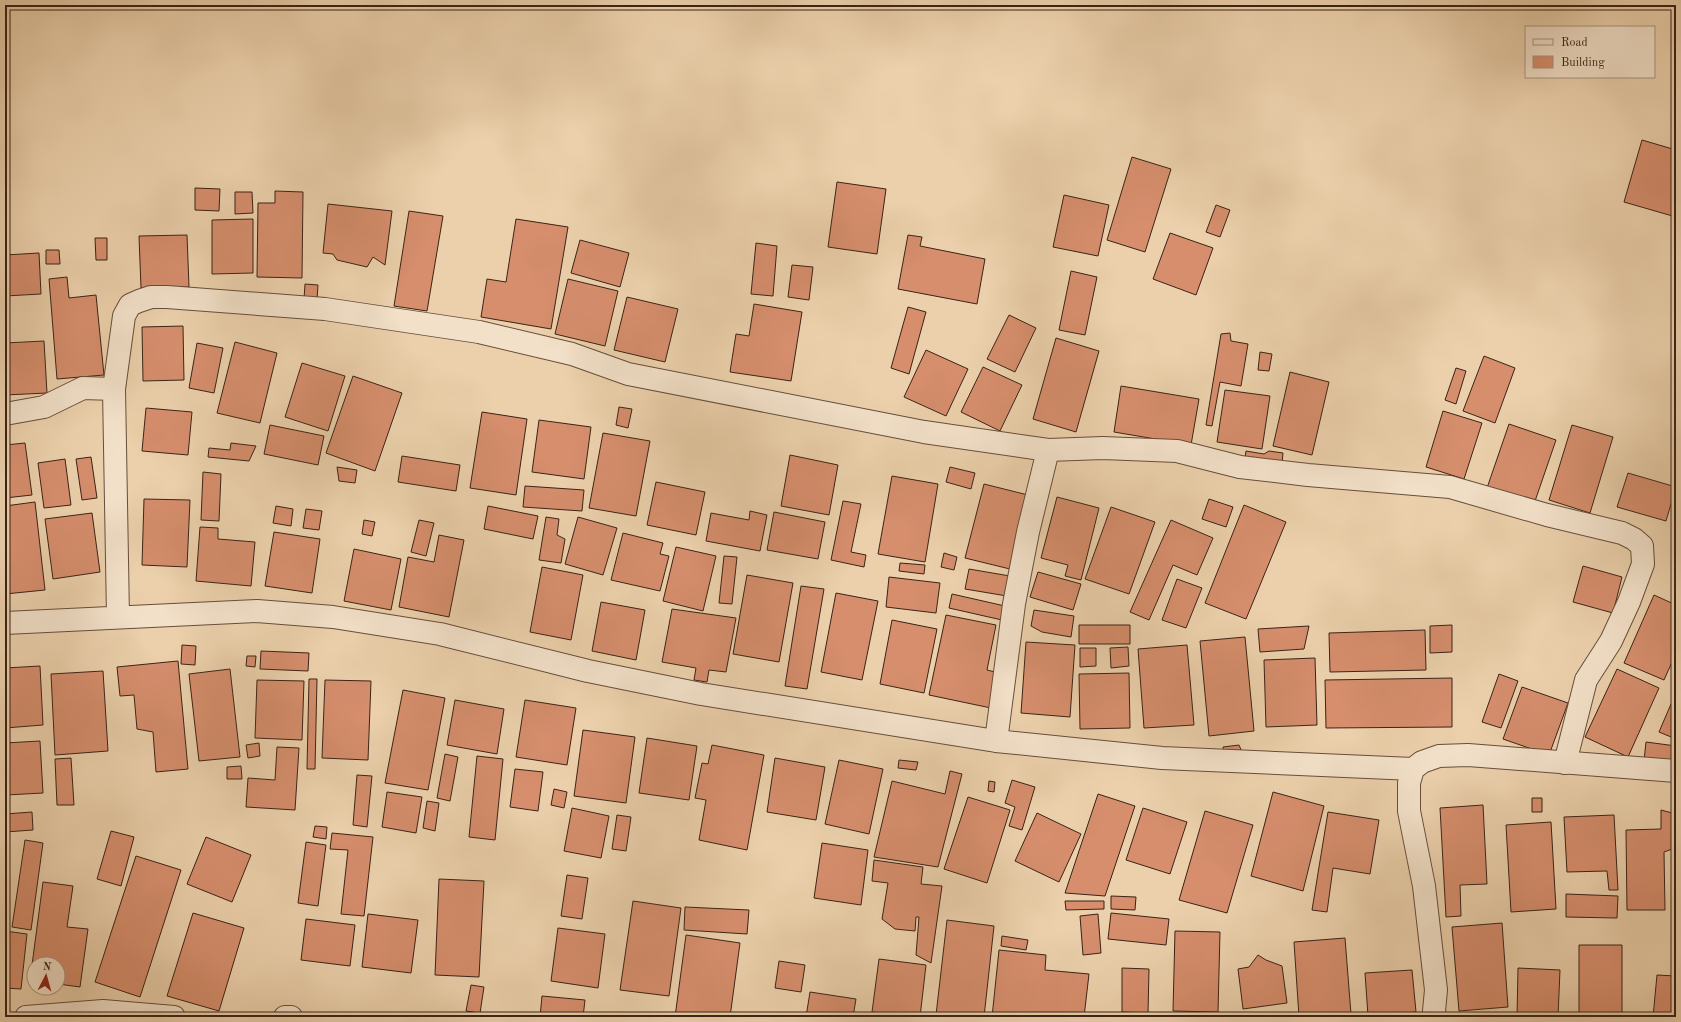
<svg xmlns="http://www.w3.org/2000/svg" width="1681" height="1022" font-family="'Old Standard TT',serif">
<rect width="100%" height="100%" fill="#ebd0ab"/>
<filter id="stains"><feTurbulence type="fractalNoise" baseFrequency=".005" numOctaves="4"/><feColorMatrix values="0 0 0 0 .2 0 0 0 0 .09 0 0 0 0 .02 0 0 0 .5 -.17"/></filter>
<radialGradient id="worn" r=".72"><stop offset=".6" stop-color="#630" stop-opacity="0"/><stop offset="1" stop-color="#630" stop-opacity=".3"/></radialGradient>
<!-- building -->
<path fill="#d68e6d" stroke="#3b2316" d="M1642,140L1676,150V217L1624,202Z
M1132,157L1171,169L1145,252L1107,240Z
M837,182L886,189L877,254L828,247Z
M195,188L220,189L219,211L195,210Z
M275,191L303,192L302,278L257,277L258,203H275Z
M235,192H252L253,213L235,214Z
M1064,195L1109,205L1098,256L1053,247Z
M328,204L392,211L385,265L373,257L367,267L337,260L333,254L323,253Z
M1216,205L1230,210L1220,237L1206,232Z
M409,211L443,216L427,311L394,306Z
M253,219V273L212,274V220Z
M516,219L568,227L551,329L481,317L487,279L506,282Z
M1170,233L1213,248L1196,295L1153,279Z
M187,235L189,287L141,288L139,236Z
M908,235L922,237L920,246L985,259L977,304L898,289Z
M95,238H107V260H96Z
M580,240L629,253L620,287L571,273Z
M756,243L777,246L773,296L751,294Z
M46,250H59L60,264H46Z
M39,253L41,294L5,296V255Z
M792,265L813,267L809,300L788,297Z
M1071,271L1097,277L1085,335L1059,330Z
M67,277L69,298L96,295L104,375L57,379L49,279Z
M568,279L618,291L605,346L555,334Z
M305,284L318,285L317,300L304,299Z
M627,297L678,309L665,362L614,350Z
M754,304L802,312L791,381L730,372L736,334L749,336Z
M908,307L926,312L909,374L891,368Z
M1009,315L1036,328L1015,372L987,359Z
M183,326L184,380L143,381L142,327Z
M1230,333L1231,341L1248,344L1241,386L1220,382L1212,426L1206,425L1221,334Z
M1056,338L1099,351L1076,432L1033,419Z
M44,341L47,393L5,395V343Z
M235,342L277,353L260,423L217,413Z
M197,343L223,348L214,393L189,388Z
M926,350L968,369L946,416L904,397Z
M1260,352L1272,354L1269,371L1258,370Z
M1484,356L1515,368L1495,423L1463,411Z
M302,363L345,376L328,431L285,417Z
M983,367L1022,385L1000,431L961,412Z
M1456,368L1466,371L1456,404L1445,400Z
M1290,372L1329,382L1312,455L1273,446Z
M353,376L402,393L375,471L326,453Z
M1121,386L1199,399L1191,445L1114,432Z
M1225,390L1270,396L1262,449L1217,442Z
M619,407L632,409L628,428L616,425Z
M146,408L192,412L188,455L142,451Z
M1443,411L1482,423L1464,479L1426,467Z
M482,412L527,419L516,495L470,488Z
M539,420L591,427L584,479L532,472Z
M1509,424L1556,440L1534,504L1487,488Z
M270,425L324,436L318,465L264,454Z
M1572,425L1613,437L1590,513L1549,500Z
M603,433L650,441L636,516L589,508Z
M25,443L32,495L5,498V445Z
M231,443L256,446L249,461L208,457L209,448L230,450Z
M1246,451L1264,454L1269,451L1283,453L1282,464H1244Z
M790,455L838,465L829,515L781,506Z
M402,456L460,465L456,491L398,482Z
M91,457L97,498L82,500L76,459Z
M65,459L71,505L44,508L38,463Z
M337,467L357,470L355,483L339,481Z
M950,467L975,473L971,489L946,482Z
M203,472L221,474L219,521L201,520Z
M1628,473L1676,487L1666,521L1617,507Z
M892,476L938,484L925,562L878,554Z
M656,482L705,492L696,535L647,525Z
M984,484L1028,495L1010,569L965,558Z
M525,486L584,490L582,511L523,507Z
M1057,497L1099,508L1081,580L1065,576L1068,565L1041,558Z
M144,499L190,500L187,567L142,565Z
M1209,499L1233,507L1226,527L1202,519Z
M843,501L861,504L851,552L866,555L864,567L831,560Z
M35,502L45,590L5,594V506Z
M1244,505L1286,522L1246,619L1205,603Z
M276,506L293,509L291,526L273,523Z
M488,506L538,516L533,539L484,529Z
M1111,507L1155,522L1129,594L1085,579Z
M306,509L322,511L319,530L303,528Z
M750,511L767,515L760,551L706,541L711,513L749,520Z
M774,512L825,522L818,559L767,550Z
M92,513L100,572L53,579L45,519Z
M546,517L559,519L557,535L565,539L561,563L539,560Z
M578,517L617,528L603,575L565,564Z
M364,520L375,522L372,536L362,534Z
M419,520L434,523L426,556L411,552Z
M1171,520L1213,538L1197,575L1173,565L1149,620L1130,612Z
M200,527L218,528V539L255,542L251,586L196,581Z
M274,532L320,539L312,593L265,586Z
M623,533L663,543L660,554L669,556L660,591L611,580Z
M439,535L464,540L449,617L399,607L408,557L434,562Z
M676,547L716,556L703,611L663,601Z
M354,549L401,559L391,610L344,601Z
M944,553L957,557L954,570L941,567Z
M724,556L737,557L732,604L719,603Z
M900,563L925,565L924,574L899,571Z
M1583,566L1622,577L1613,613L1573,602Z
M542,567L583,575L571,640L530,632Z
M969,569L1010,576L1007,596L965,589Z
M1038,572L1081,584L1073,610L1030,597Z
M747,575L793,583L779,662L733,654Z
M889,577L940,583L936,613L886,607Z
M1177,579L1202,588L1186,628L1162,620Z
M801,586L824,589L807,689L785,686Z
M836,593L878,601L862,680L821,672Z
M952,594L1005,606L1002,620L949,608Z
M1654,595L1676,605V653L1664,680L1624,663Z
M601,602L645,610L636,660L592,651Z
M672,609L736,618L726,672L709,670L707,682L694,680L696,668L662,662Z
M1034,610L1074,616L1071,637L1042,632L1031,626Z
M946,615L996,625L987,670L999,673L991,708L929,695Z
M892,620L937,629L924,693L880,684Z
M1079,625H1130V644H1079Z
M1452,625V652L1430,653V626Z
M1309,626L1304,649L1260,652L1258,629Z
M1425,630L1426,670L1330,672L1329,633Z
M1245,637L1254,731L1209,736L1200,641Z
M1026,642L1075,645L1070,717L1021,713Z
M182,645L196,646L195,665L181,664Z
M1187,645L1194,725L1144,728L1138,649Z
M1128,647L1129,666L1111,668L1110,648Z
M1080,648H1096V666L1080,667Z
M261,651L309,653L308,671L260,669Z
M247,656H256L255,667L246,666Z
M1315,658L1317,725L1266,727L1264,660Z
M178,661L188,769L156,772L153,732L137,729L134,695L120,696L117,667Z
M40,666L43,725L5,728V668Z
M230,669L240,757L199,761L189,674Z
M1617,669L1659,688L1628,757L1585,737Z
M103,671L108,751L55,755L51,674Z
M1129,673L1130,728L1080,729L1079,674Z
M1499,674L1518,681L1501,728L1482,722Z
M1452,678V727L1326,728L1325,680Z
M309,679H317L315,769H307Z
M257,680L304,681L302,740L255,738Z
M325,680L371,681L368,760L322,758Z
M1522,687L1568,703L1549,755L1503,739Z
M403,690L445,698L428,790L385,783Z
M455,700L504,709L497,754L447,745Z
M525,700L576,708L567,765L516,757Z
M1671,704L1676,707V739L1659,732Z
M583,730L635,737L626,803L574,796Z
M647,738L697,746L689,800L639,793Z
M40,741L43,793L6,795L5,743Z
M1646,742L1676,746V765L1644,761Z
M259,743L260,756L248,758L246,745Z
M712,745L764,755L747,850L699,840L706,800L695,798L702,763L708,764Z
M1239,745L1242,752L1224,754L1223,747Z
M277,747L299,748L295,810L246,807L248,778L275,780Z
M445,754L458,757L450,801L437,798Z
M477,756L503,759L495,840L469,837Z
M71,758L74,805H57L55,759Z
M775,758L825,767L816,820L767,812Z
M839,760L883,769L869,834L825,824Z
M899,760L918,762L916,770L898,768Z
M241,766L242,779H227V767Z
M515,769L543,772L538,811L510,807Z
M950,771L962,774L938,867L874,857L892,781L945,794Z
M357,775L372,776L367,827L353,825Z
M1012,780L1035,787L1022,830L1009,826L1015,807L1005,803Z
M989,781L995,782L994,792L988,791Z
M554,789L567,792L564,808L551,805Z
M387,792L422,797L416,833L382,827Z
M1273,792L1324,806L1303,891L1251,876Z
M1098,794L1135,806L1105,896L1065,893Z
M968,797L1010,810L987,883L944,869Z
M1532,798H1542V812H1532Z
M427,801L439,803L435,831L423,828Z
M1483,805L1487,884L1460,885L1461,916L1446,917L1440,808Z
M572,808L609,816L601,858L564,851Z
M1143,808L1187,822L1170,874L1126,860Z
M1661,810L1676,814L1675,848L1664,852L1665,910H1627L1626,830L1661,829Z
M1205,811L1253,825L1227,913L1179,900Z
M32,812L33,830L5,832V814Z
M1328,812L1379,820L1370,874L1333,868L1327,912L1312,910Z
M1037,813L1081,834L1059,882L1015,861Z
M617,815L631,817L626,851L612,849Z
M1614,815L1618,890H1609L1607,871L1567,872L1564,817Z
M1551,822L1556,909L1511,912L1506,825Z
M315,826L327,827L326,839L313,837Z
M111,831L134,837L121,886L97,879Z
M332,833L373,837L364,916L341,914L348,850L330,849Z
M206,837L251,855L232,902L187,884Z
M25,840L43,843L31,930L12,927Z
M306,842L326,845L318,906L298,903Z
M822,843L868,850L861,905L814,898Z
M136,856L181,870L140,997L95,982Z
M874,860L923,867L921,884L942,886L931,963L916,955L919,917H916L915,931L895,929L882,919L888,883L872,881Z
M567,875L588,878L582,919L561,916Z
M1676,876V911L1672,910Z
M439,879L484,881L479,977L435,975Z
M43,882L73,886L67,927L88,929L80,987L58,984V964H34V980H30Z
M1566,894L1618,896L1617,918L1566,917Z
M1111,896L1136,897L1135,910L1111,909Z
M633,901L681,908L669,996L620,990Z
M1065,901H1104V909L1066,910Z
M685,907L749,910L747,934L684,930Z
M193,913L244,928L219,1011L167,996Z
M1111,913L1169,919L1166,945L1108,939Z
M368,914L418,920L411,973L362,967Z
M1098,914L1101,953L1083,955L1080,916Z
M306,919L355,925L350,966L301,960Z
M947,920L994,926L984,1017H960L936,1015Z
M1502,923L1508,1007L1459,1011L1452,927Z
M558,928L605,934L598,988L551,981Z
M5,931L27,934L21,989L5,988Z
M1175,931L1220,932L1218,1012L1173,1011Z
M686,935L740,943L730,1017H675Z
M1002,936L1028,940L1026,950L1001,946Z
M1345,938L1351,1014L1299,1017L1294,942Z
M1579,945H1622V1017H1579Z
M999,950L1046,955L1045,970L1089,974L1084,1017H992Z
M1258,955L1266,960L1282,966L1287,1003L1243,1009L1238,969L1249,967Z
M879,959L926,965L920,1017L872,1012Z
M779,961L805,965L801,992L775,988Z
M1122,968L1149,969L1148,1013L1122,1012Z
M1518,968L1560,970L1558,1017H1517Z
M1412,970L1416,1012L1368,1016L1365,973Z
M1657,975L1676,976V1017H1653Z
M471,985L484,987L480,1013L466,1011Z
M810,992L856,999L853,1017H806Z
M542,996L585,1000L583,1017H540Z
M1167,1014L1185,1016V1017H1166Z"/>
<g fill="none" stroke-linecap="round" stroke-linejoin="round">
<!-- minor casing -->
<g stroke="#674e3b" stroke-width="24">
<path id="minor" d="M5,414L44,407L83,388L114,389
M118,617L114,389L124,316L130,305L139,301L151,297H167L325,309L479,332L572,354L628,374L924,432L1048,450L1103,448L1177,451L1240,467L1308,475L1450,487L1547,515L1622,533L1634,539L1642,546L1643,564L1629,602L1611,641L1586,680L1565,763
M5,623L257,611L333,617L440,634L588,671L701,694L996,741L1162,758L1413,769
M996,741L1014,604L1028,532L1048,450"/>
</g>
<!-- tertiary casing -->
<g stroke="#674e3b" stroke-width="24">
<path id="tertiary" d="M26,1017L103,1011L174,1017
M285,1017H291
M1435,1017L1434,1011L1436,990L1424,886L1409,811V783L1413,769L1422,762L1439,756L1468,755L1676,771"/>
</g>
<!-- minor -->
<use href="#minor" stroke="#f2e0c8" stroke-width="22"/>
<!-- tertiary -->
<use href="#tertiary" stroke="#f2e0c8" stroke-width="22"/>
</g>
<!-- margin -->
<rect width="1681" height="1022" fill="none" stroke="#ebd0ab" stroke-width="20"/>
<rect x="6" y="6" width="1669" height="1010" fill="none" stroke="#3b2316" stroke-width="2"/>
<rect x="10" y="10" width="1661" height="1002" fill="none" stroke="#3b2316"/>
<!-- legend -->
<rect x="1525" y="26" width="130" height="52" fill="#f2e0c8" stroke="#a99481"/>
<rect x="1533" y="39" width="20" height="6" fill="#f2e0c8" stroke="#a99481"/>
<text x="1561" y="46" font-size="12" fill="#3b2316">Road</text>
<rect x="1533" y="56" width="20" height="12" fill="#d68e6d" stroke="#a99481"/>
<text x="1561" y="66" font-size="12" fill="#3b2316">Building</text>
<!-- north arrow -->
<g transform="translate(46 976) rotate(6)"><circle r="19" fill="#f2e0c8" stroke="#a99481"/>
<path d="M0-3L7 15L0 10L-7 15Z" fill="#8f2418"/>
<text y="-6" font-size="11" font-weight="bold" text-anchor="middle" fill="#3b2316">N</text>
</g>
<rect width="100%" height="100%" filter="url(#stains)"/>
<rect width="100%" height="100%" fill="url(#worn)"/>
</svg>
